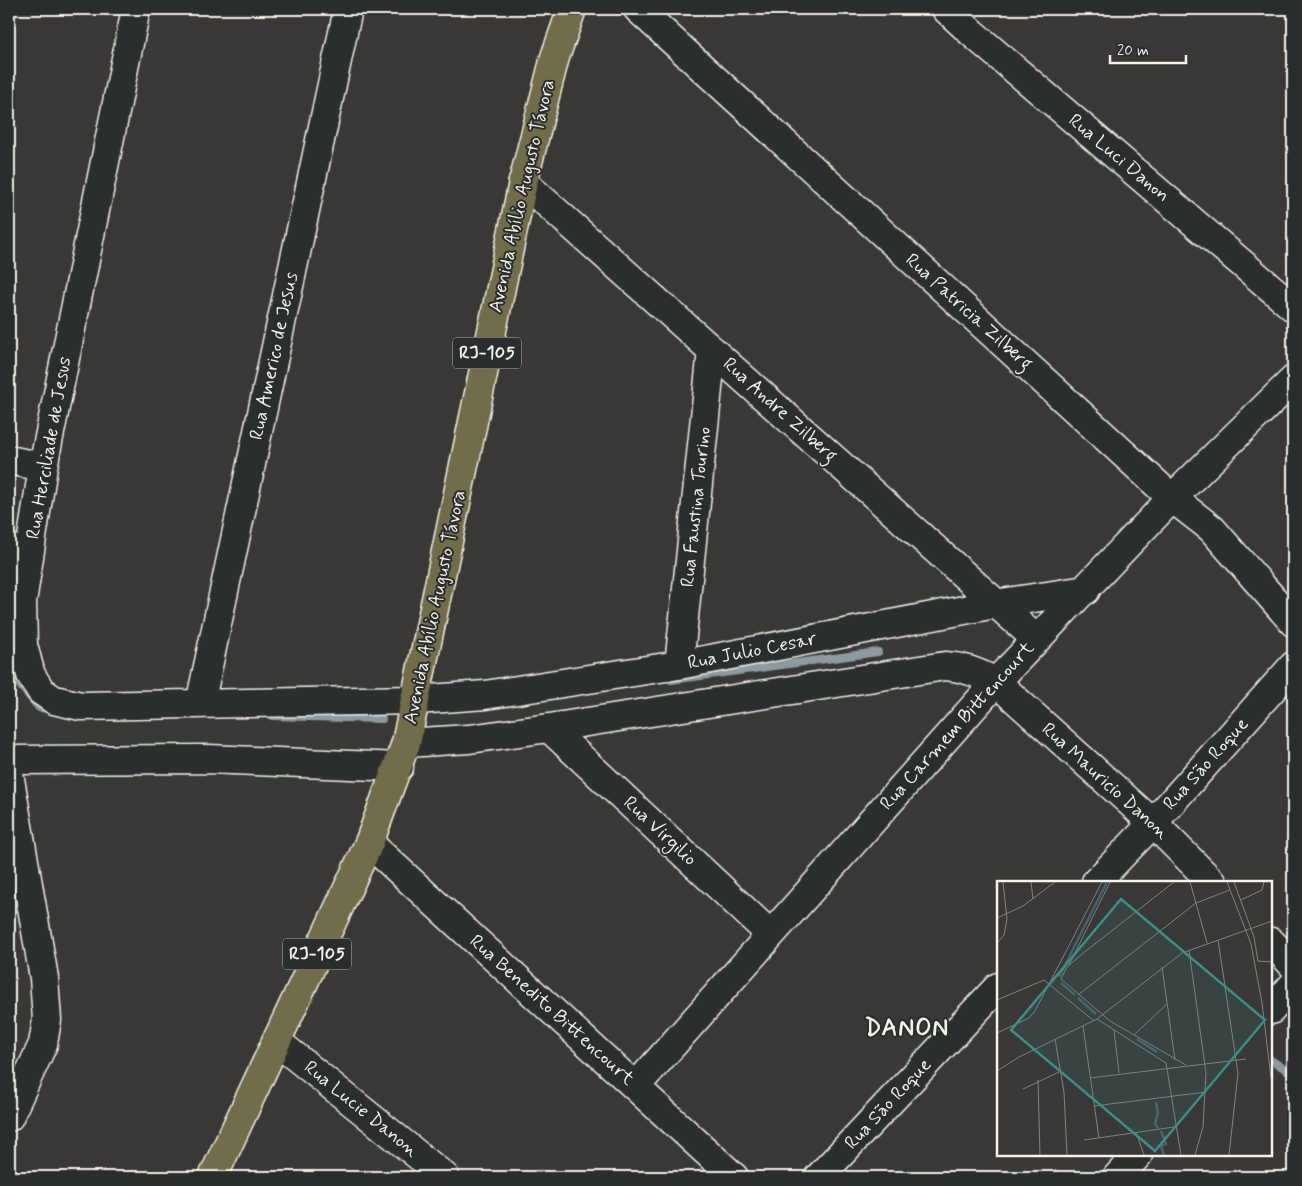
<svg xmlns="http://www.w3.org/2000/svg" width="1302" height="1186" font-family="Mynerve,sans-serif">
<rect width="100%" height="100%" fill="#393837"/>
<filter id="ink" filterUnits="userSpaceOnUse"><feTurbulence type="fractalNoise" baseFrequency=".02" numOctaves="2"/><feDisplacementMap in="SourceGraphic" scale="10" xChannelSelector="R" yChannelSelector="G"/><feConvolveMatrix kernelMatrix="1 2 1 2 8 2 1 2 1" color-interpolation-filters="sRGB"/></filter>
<g filter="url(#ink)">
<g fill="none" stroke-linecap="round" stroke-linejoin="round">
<!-- stream -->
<path stroke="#8d9b9e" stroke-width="8" d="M9,658L12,676L39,708L50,709
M671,680L878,652
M272,716L382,719
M1271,1060L1293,1074"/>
<!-- street casing -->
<g stroke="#f4f1e8" stroke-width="31">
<path id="street" d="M136,9L43,467L22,602L23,645L31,675L41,691L54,700L81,706L416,700L485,695L679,665L995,604L1086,590
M638,9L1172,498L1212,529L1293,622
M946,9L972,33L1293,307
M523,182L1036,639
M9,460L43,467
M9,547L19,588
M679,665L712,350
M200,704L348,9
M549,728L770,934
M406,743L469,739L549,728L945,666C964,667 979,673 996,682L1153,823L1212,882
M9,760L208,759L399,767
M9,773L44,978L47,1020L43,1044L9,1117
M369,843L734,1177
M1096,882L1153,823L1293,666
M1271,942L1293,965
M1271,1010L1293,985
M276,1041L445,1177
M636,1086L996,682L1172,498L1293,380
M819,1177L998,987
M1117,1177L1138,1155"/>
</g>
<!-- primary casing -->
<g stroke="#f4f1e8" stroke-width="31">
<path id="primary" d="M213,1177L369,843L406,743L523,182L555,57L572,9"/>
</g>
<!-- street -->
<use href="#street" stroke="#2a2d2e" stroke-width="28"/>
<!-- primary -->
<use href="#primary" stroke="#716d4b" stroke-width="28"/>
</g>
</g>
<g text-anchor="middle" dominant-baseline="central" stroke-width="4" stroke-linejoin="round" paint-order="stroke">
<!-- shield labels -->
<g fill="#2a2d2e" stroke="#b7b6b0" stroke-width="1">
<rect x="453" y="337.5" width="68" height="31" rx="4"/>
<rect x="283" y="938.5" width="68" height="31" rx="4"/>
</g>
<g font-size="18" font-weight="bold" fill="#f4f1e8">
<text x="487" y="353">RJ-105</text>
<text x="317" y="954">RJ-105</text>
</g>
<!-- street labels -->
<g font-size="19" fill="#f4f1e8" stroke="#2a2d2e">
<text transform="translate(1119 158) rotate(40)">Rua Luci Danon</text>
<text transform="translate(522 196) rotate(-77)">Avenida Abílio Augusto Távora</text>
<text transform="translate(969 312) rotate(42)">Rua Patricia Zilberg</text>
<text transform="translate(274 356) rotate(-78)">Rua Americo de Jesus</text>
<text transform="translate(780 410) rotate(42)">Rua Andre Zilberg</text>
<text transform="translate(49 448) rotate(-80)">Rua Herciliade de Jesus</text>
<text transform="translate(696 507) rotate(-84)">Rua Faustina Tourino</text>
<text transform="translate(435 607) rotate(-78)">Avenida Abílio Augusto Távora</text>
<text transform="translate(752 651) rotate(-11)">Rua Julio Cesar</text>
<text transform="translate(957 726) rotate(-48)">Rua Carmem Bittencourt</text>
<text transform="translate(1206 764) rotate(-48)">Rua São Roque</text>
<text transform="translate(1105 781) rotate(42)">Rua Mauricio Danon</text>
<text transform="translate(660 831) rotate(43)">Rua Virgilio</text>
<text transform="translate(552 1010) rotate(42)">Rua Benedito Bittencourt</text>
<text transform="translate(888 1104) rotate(-47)">Rua São Roque</text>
<text transform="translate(361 1109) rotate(39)">Rua Lucie Danon</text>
</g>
<!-- district labels -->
<g font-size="24" font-weight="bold" letter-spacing="1" fill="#f4f1e8" stroke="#2a2d2e">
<text x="907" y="1028">DANON</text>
</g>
</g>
<!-- overview -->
<g transform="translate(997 881)">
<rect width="275" height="275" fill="#393837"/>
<path fill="none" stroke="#49626d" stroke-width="2.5" d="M62,96L110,1M64,102L78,114M81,117L99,133M140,158L160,171M159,221L161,232L158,243L161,247M164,250L169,263L164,265L167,274"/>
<path fill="none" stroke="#84827e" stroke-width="1" d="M34,1L36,18M177,1L85,73L70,86L64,98L113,140L189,184M193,1L210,62M230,1L254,63L265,122L274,197M237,1L257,56L261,80L275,81M244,19L265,9L267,1M0,37L26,25L58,1M221,59L241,192L232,274M0,62L7,54L10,38L6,1M192,69L209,192L206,246L198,274M72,84L113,1M165,86L178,179M81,114L199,22L233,9M0,119L47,99L97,140M100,138L169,182L184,274M86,145L102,257M117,149L122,192M0,152L32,137L38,130L105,1M137,154L170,123M58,158L67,211L70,274M0,190L22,176L100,138L185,72L275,40M93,197L249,178M41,199L43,274M26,208L64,190M97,225L209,211M139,251L147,274M87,259L177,246"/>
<path fill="#3d8f86" fill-opacity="0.15" stroke="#3d8f86" stroke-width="2.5" d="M124,18L268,139L158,270L14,149Z"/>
<rect width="275" height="275" fill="none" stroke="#f4f1e8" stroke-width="2.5"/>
</g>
<!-- margin -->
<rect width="1302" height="1186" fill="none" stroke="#2a2d2e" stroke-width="30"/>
<rect x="15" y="15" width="1272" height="1156" fill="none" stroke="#f4f1e8" stroke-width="2" filter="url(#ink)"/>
<!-- scale -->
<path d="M1110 55v8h76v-8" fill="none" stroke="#f4f1e8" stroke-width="2.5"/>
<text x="1117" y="55" font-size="15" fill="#f4f1e8" stroke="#2a2d2e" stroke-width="4" paint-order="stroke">20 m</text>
</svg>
